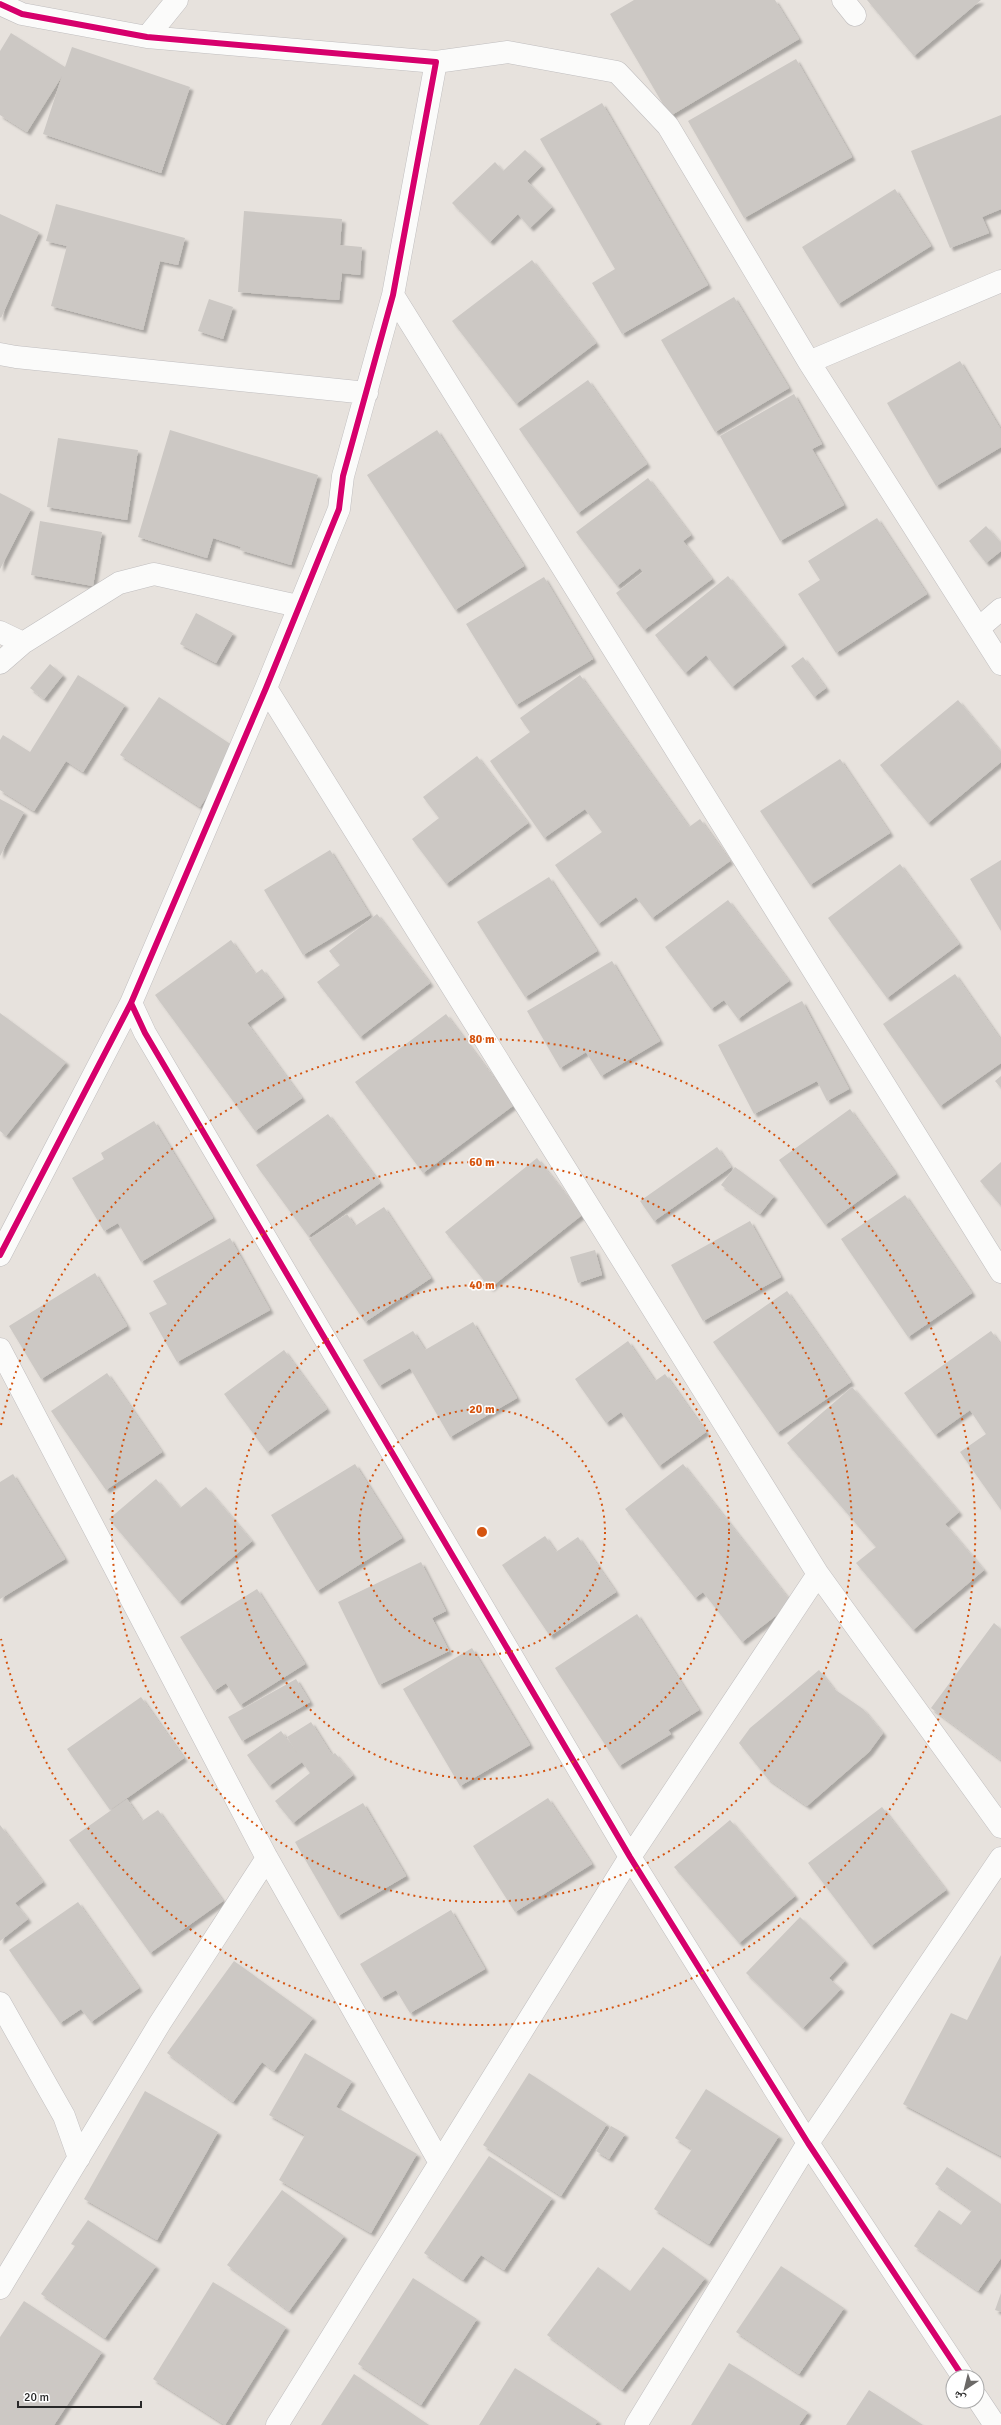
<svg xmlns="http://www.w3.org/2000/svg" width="1001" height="2425" font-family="Signika,'Noto Naskh Arabic',sans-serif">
<defs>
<filter id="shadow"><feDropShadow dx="3.5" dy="3.5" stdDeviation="1" flood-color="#0004"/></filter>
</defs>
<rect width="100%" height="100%" fill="#e7e2dd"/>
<!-- building -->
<path fill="#ccc8c4" filter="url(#shadow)" d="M634,0H775L799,39L670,116L610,14Z
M867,0H981L914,56Z
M11,33L65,67L72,47L190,87L161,173L43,134L62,76L27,132L0,115V51Z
M796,59L852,157L744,218L688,121Z
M602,103L708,285L622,334L592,283L615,269L540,139Z
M1001,115V209L982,217L989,233L950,248L911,151Z
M525,150L542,166L527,181L552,207L530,228L518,214L490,242L452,203L495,162L503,171Z
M895,189L931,246L838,304L802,247Z
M56,204L185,238L178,265L160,261L143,330L51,306L67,246L46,241Z
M244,211L342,219L340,245L362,247L360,275L342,273L339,300L238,292Z
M0,214L39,232L1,318L0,317Z
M532,260L596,343L516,404L452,321Z
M734,297L789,388L715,432L661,340Z
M209,299L233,307L223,339L198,331Z
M960,361L1001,430V447L936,486L887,403Z
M588,380L647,464L578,513L519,429Z
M794,394L822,444L812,449L844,505L780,541L720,436Z
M170,430L318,475L291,565L240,550L241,547L213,538L207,558L138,537Z
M437,430L524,566L455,610L367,475Z
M58,438L138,450L127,520L47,507Z
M648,478L691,535L683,541L712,579L644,630L616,593L643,572L640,568L617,586L576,532Z
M0,493L31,509L0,569Z
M877,518L927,594L836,653L798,594L820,580L808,561Z
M40,521L102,532L93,586L31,575Z
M986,526L1001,543V551L986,563L969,541Z
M728,576L784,645L732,687L706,655L685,673L655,635Z
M544,577L593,659L516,705L466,624Z
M196,613L233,633L216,663L180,644Z
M803,657L826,688L814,697L791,666Z
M50,664L63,675L44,699L30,688Z
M78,675L125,705L83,772L66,761L34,811L0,790V740L3,735L30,752Z
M580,675L689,827L700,819L730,861L652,918L636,897L598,924L555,865L602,832L585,809L544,838L490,761L530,732L520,718Z
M159,697L238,749L200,807L120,755Z
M958,700L1001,752V762L928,823L880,765Z
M477,756L528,823L446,884L412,839L439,818L423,797Z
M840,759L890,833L810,885L760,811Z
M0,799L24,812L0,856Z
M330,850L370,915L303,955L264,890Z
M1001,860V931L970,879Z
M900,864L959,944L887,998L828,918Z
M549,877L597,951L525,997L477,922Z
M728,900L789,981L738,1019L724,1000L711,1009L665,947Z
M377,914L430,983L360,1037L317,982L340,965L329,951Z
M231,940L255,974L262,969L283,997L247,1023L302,1098L255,1131L155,995Z
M612,961L660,1041L601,1076L586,1052L560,1068L527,1011Z
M955,974L1001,1040V1063L940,1106L883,1024Z
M802,1001L849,1089L827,1101L817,1081L754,1114L718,1045Z
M0,1013L66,1062L6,1136L0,1131Z
M446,1014L514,1105L423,1173L355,1082Z
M1001,1076V1088L995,1081Z
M850,1109L896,1174L825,1225L779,1160Z
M328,1114L380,1183L308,1236L256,1165Z
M154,1121L213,1218L141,1262L118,1223L104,1231L72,1178L104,1159L101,1153Z
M717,1147L731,1167L654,1221L640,1201Z
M537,1158L582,1215L490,1288L445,1232Z
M1001,1162V1206L980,1181Z
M735,1167L774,1196L760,1214L721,1185Z
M905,1195L972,1293L908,1337L841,1239Z
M384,1207L431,1278L365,1322L309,1239L347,1214L355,1226Z
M750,1221L781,1277L703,1321L671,1265Z
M230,1238L270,1310L177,1362L149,1313L167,1304L153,1281Z
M595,1250L602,1275L578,1283L570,1257Z
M95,1273L127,1326L41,1379L9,1326Z
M787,1291L851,1382L777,1433L713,1342Z
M473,1322L517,1398L450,1437L410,1368L379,1386L363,1360L413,1331L425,1350Z
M991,1331L1001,1345V1510L960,1452L986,1434L970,1410L935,1435L904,1393Z
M628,1341L655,1381L665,1374L706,1432L659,1466L621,1412L606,1423L575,1379Z
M284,1350L327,1409L267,1452L224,1394Z
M107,1373L162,1452L106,1490L51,1411Z
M852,1387L959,1512L945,1524L984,1570L913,1630L856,1563L876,1547L787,1443Z
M355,1464L402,1538L317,1591L271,1515Z
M683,1464L792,1603L742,1642L703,1592L695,1598L625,1509Z
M13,1474L65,1559L0,1599V1482Z
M156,1479L180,1508L206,1487L252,1541L179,1602L109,1519Z
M545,1536L556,1552L578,1537L616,1592L550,1636L502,1565Z
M421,1562L446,1611L432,1618L449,1651L379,1685L338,1602Z
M257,1589L305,1664L240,1705L226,1683L214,1691L180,1637Z
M637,1614L699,1710L668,1730L671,1734L619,1766L555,1668Z
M994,1623L1001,1629V1760L931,1708Z
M472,1648L530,1745L460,1786L403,1689Z
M819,1670L834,1689L863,1709L883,1733L869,1752L807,1806L768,1779L739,1743L750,1728Z
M296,1679L310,1702L242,1741L228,1717Z
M141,1697L184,1758L110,1810L67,1749Z
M311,1722L332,1755L335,1753L353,1775L293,1823L275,1801L310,1773L302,1762L269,1786L247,1755L281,1731L297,1753L287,1737Z
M548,1798L592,1864L515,1912L473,1846Z
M127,1799L142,1821L158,1810L223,1901L150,1953L69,1840Z
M363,1803L406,1876L338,1916L295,1842Z
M882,1807L946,1890L871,1946L808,1863Z
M730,1820L795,1896L739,1943L674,1867Z
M0,1825L43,1882L15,1903L28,1919L0,1941Z
M78,1902L139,1988L91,2022L81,2009L60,2023L9,1950Z
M451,1910L485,1969L410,2013L396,1990L381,1998L360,1964Z
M800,1917L845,1961L829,1978L841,1989L803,2028L746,1973Z
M1001,1955V2156L903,2104L951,2013L967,2020Z
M234,1961L313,2018L274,2071L262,2062L233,2102L167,2053Z
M305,2053L352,2081L336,2107L417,2154L371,2233L279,2180L305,2135L269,2115Z
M529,2073L607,2124L561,2196L483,2145Z
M706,2089L779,2136L709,2244L654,2209L692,2149L675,2138Z
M145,2091L218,2132L157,2240L84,2199Z
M611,2126L625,2134L609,2159L596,2151Z
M489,2156L552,2198L504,2270L481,2255L463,2280L424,2253Z
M947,2167L1001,2204V2258L978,2291L914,2246L939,2210L961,2225L972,2210L935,2184Z
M282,2190L344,2236L289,2311L227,2265Z
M88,2220L156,2266L105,2338L41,2294L75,2246L71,2244Z
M663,2247L705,2278L622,2390L547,2335L598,2267L630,2291Z
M781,2266L844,2308L799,2374L736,2332Z
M413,2278L477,2319L421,2405L358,2364Z
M213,2282L286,2327L225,2425L153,2379Z
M1001,2293V2312L995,2310Z
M24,2301L102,2352L54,2425H0V2337Z
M729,2363L808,2412L799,2425H691Z
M515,2368L598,2421L595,2425H479Z
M354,2374L429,2425H321Z
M869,2390L923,2425H846Z"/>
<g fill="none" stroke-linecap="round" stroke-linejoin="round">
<!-- street casing -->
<g stroke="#c0bebf" stroke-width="23">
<path id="street" d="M843,0L855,15
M0,4L22,14L147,37L436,62L393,295L343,476L339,509L266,688L131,1003L0,1255
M147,37L177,0
M436,62L508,52L617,72L668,126L809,362L1001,664
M393,295L1001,1272
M0,354L16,357L367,393
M809,362L1001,281
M979,628L1001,609
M0,632L23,643
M0,663L23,643L119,583L154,574L298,606
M266,688L818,1574L1001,1827
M131,1003L145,1033L630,1857L808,2143L963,2377
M0,1349L267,1858L439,2161
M0,2003L64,2116L79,2158
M0,2288L160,2023L267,1858
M977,2398L995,2425
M277,2425L630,1857L818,1574
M636,2425L808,2143L1001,1858"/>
</g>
<!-- street -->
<use href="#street" stroke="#fbfbfa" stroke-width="22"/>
<!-- cycleway casing -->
<g stroke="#fff" stroke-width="8">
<path id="cycleway" d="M0,4L22,14L147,37L436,62L393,295L343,476L339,509L266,688L131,1003L0,1255
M131,1003L145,1033L630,1857L808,2143L963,2377"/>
</g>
<!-- cycleway -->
<use href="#cycleway" stroke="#d6006c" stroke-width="6"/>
</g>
<!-- distance rings -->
<g fill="none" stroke="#d5540f" stroke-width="2" stroke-dasharray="2 4">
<circle cx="482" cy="1532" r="123"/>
<circle cx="482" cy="1532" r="247"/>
<circle cx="482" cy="1532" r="370"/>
<path d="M1 1425A493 493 0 1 1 1 1639"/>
</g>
<circle cx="482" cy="1532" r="6" fill="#d5540f" stroke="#fff" stroke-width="2"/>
<g font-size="12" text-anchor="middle" font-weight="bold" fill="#d5540f" stroke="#fff" stroke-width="3" stroke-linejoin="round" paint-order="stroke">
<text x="482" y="1043">80 m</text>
<text x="482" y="1166">60 m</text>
<text x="482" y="1289">40 m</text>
<text x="482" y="1413">20 m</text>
</g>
<!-- north arrow -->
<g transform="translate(965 2389) rotate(215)"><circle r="19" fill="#ffffff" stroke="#a9a9a9"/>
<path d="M0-3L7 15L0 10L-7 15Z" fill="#6b6967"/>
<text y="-6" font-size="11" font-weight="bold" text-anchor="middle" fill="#282828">ش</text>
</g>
<!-- scale -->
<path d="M18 2401v6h123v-6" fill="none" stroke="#282828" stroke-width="2"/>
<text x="24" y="2401" font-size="12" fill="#282828" stroke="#ffffff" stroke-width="3" paint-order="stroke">20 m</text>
</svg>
